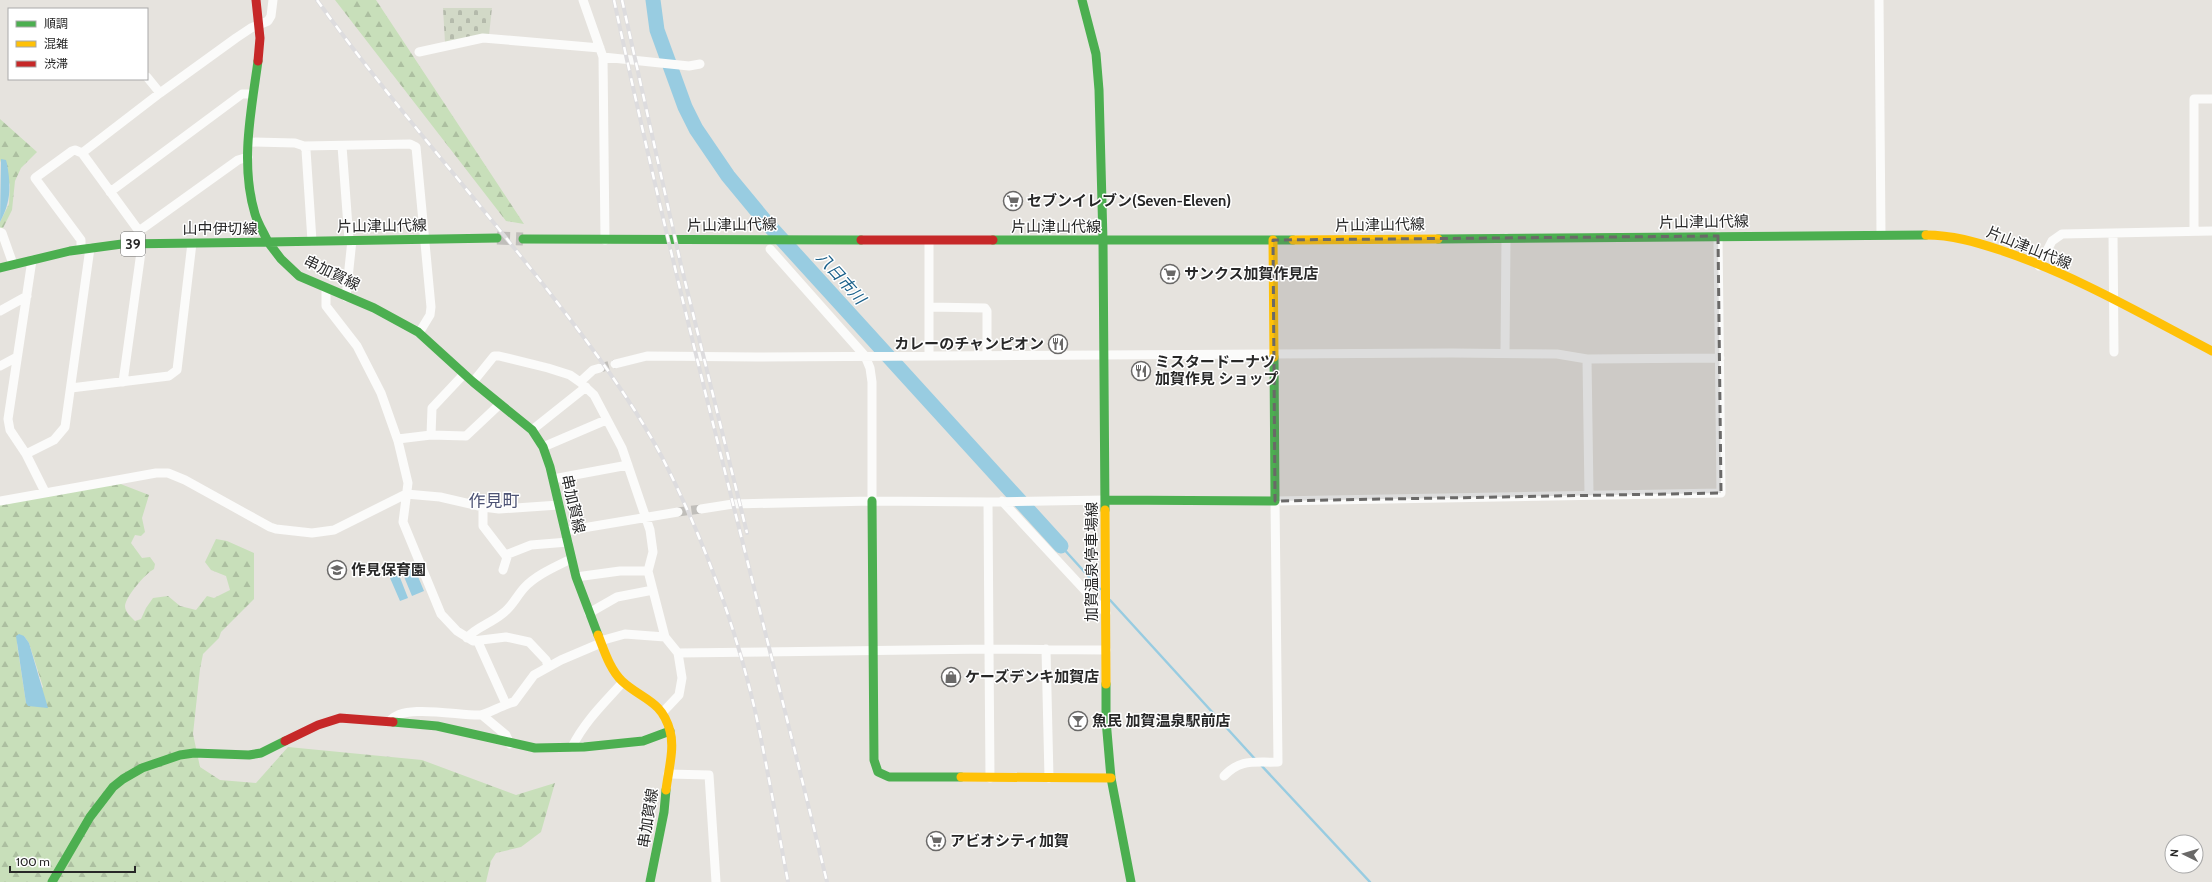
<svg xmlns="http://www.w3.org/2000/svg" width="2212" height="882" font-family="Cabin,'Noto Sans JP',sans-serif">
<defs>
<pattern id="forest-firs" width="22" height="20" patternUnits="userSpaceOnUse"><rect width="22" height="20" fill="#c8dfba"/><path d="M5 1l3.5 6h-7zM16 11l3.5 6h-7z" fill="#acbfa0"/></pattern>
<pattern id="cemetery-stones" width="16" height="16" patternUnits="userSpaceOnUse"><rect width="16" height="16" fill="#d2d9c7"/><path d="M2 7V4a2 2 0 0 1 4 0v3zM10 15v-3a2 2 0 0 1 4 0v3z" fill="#b4baab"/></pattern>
</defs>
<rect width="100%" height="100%" fill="#e6e3de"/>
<!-- forest -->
<path fill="url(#forest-firs)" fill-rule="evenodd" d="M335,0H376L524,224L506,221Z
M0,119L37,152L21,168L15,181L12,210L3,228H0V222L9,204L10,185L0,160Z
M118,483L149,495L142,518L145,532L141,536L135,535L131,543L142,558L150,557L155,564L154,569C145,574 126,596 125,606C125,612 131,617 135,621L141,619L146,608L153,598L168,596L180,606L196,610L207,596L214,598L230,590L226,576L211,570L205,562L216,539L227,541L254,553V599L221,632L219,638L203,654L200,669L193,734L200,767L220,780L256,783L288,747L422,760L516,795L555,783L541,832L521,847L496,853L491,861L486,882H0V505ZM24,636L29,643L43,687L26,703L17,644Z"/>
<!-- cemetery -->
<path fill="url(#cemetery-stones)" d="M443,8H492L489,35L445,43Z"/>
<!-- water -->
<path fill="#98cce1" d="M1,159L6,160L7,164C11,186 11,202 0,222Z
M412,562L424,591L412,596L400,567Z
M399,575L408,598L400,601L390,578Z
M19,634L24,636L29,643L48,708L28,706L26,703L16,636Z"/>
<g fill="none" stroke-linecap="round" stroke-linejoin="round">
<!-- stream -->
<path stroke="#98cce1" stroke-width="2.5" d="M1061,546L1100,589
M1110,600L1255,759
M1260,764L1370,882"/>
<!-- river -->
<path stroke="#98cce1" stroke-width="15" d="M653,0L657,30L685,107L696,129L728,176L766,222L1061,546"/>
<!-- street-tunnel -->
<path stroke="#c0beba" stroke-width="9" stroke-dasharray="9 4.5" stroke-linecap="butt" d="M600,368L615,364
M678,512L701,509"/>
<!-- secondary-tunnel -->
<path stroke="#c0beba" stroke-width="13" stroke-dasharray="13 6" stroke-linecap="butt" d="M497,238L523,239"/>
<!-- street -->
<path stroke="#fbfbfa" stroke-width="9" d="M583,0L603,57L605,240
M1879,0L1881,234
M419,52L483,38L600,48
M603,57L689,66L700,64
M147,77L160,93
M249,142L295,143L304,146L306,150L312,241
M304,146L410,144L416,147L431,307L430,315L419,333
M342,146L349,240
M110,192L242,94H252
M139,231L238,160L248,157
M2194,231V99H2212
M0,232L2,233L13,264
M2113,233L2114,352
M929,241V355
M81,249V240L35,178L72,151L75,150L82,153
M770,249L865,356L870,368L872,382V501
M32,260L8,419L10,430L26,454L45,492
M2039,266L2052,241L2062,234L2212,231
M326,289V306L357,346L381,393L398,441L408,483L403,522L441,614L457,631L473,641L506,637L529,642L546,660L548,666
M346,297L352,240
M929,307L985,308L987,311V355
M0,311L27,296
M1505,353L1506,238
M1587,359L1589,494
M615,364L647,356L757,357L1452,353L1557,354L1587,359L1720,358
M0,366L17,357
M123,382L141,252L139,231L82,153L160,93L236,38L251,28L268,21L271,16L273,0
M473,382L494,356H499L548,368L570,375L580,382L594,395L622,448L650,530L653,552L648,571L665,637L678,653L682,678L679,695L662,713
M580,382L593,370L600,368
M71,388L169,376L177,370L192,243
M532,430L586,387
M431,435L432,408L464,374
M398,439L431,435L466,436L500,404
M543,447L606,420
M26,454L54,440L65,427L90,248
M553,479L628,465
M0,501L112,481L156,473H168L185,480L270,527L276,529L312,533L334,530L406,494L440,497L483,507L499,509L559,505
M1002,501L1106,613
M483,507V526L506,556
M701,509L733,504L872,501L988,502L1106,500
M565,531L678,512
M503,570L508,554L531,545L568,542
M576,577L620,571H648
M589,613L617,597L653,590
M467,638C476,627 490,624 502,614C512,607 516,597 524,588C536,575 555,567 571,559
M600,641L625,634L665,637
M478,642L506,704
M1046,649L1049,778
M678,653L989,649L988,502
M482,715L506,735L510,744
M390,721C403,703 459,716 480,715C486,715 504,704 514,702L534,675L561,660L601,643
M572,747C584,722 605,702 623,682
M668,774L709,775L716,882
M1224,776C1241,758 1255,763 1278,762L1275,501L1721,493L1718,236
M990,778L989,649L1106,650"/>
<!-- fast -->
<path stroke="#4caf50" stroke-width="9" d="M1082,0L1096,54L1099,90L1103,241L1105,510
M523,239L861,240
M1438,239L1926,235
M993,240H1293
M268,242L281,259L299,276L374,308L418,332L473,382L532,430L543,447L550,467L576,577L598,635
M268,242L497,238
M0,268L70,251L122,244L268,242C264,233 258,224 255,214C240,164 251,112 258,61
M1106,500L1275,501L1274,357
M872,501L874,760L878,772L889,777H961
M1106,684V720L1111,778L1131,882
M393,722L437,726L535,748L584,747L643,741L670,731
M52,882L90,817L113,787L123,779L142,768L180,755L194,753L249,755L261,753L285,741
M650,882L664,812L666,790"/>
<!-- slow -->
<path stroke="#ffc107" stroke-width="9" d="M1926,235C1952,235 1976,242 2000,250C2075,275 2143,315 2212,351
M1273,240L1274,357
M1293,240L1438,239
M1105,510L1106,684
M598,635C604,650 610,670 622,681C641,699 662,700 670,731C675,748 668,772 666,790
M961,777L1111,778"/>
<!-- jam -->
<path stroke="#c62828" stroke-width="9" d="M256,0L260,38L258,61
M861,240H993
M285,741L318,725L340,718L393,722"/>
<!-- rail casing -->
<g stroke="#dddcde" stroke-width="4">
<path id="rail" d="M317,0C389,100 471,192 546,288C588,342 630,397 662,457C702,535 734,622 754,706C767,764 777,824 788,882
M614,0C677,296 756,588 827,882
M622,0L681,265L747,533"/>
</g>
<!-- rail -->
<use href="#rail" stroke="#fff" stroke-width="2.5" stroke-dasharray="8" stroke-linecap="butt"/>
</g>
<!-- marked area -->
<path fill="#6a6968" fill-opacity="0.2" stroke="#6a6968" stroke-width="3" stroke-dasharray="8 5" stroke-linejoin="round" d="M1718,236L1721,493L1275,501L1273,240Z"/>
<!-- icons -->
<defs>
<g id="supermarket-ring" transform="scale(1)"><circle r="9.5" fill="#fff" stroke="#6a6968" stroke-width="1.5"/><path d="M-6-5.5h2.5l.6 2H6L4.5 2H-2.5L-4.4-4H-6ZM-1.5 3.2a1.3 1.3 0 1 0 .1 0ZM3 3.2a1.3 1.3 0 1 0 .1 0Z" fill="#6a6968"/></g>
<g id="restaurant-ring" transform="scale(1)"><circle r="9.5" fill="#fff" stroke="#6a6968" stroke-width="1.5"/><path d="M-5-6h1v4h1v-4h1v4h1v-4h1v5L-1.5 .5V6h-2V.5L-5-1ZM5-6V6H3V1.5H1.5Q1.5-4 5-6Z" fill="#6a6968"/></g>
<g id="school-ring" transform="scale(1)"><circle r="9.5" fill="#fff" stroke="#6a6968" stroke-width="1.5"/><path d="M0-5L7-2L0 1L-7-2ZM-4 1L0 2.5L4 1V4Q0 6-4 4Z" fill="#6a6968"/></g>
<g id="shop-ring" transform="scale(1)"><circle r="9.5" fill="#fff" stroke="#6a6968" stroke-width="1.5"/><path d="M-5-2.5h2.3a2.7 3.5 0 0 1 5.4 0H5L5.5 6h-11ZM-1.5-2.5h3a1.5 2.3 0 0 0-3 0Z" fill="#6a6968"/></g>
<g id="bar-ring" transform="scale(1)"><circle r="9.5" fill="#fff" stroke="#6a6968" stroke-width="1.5"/><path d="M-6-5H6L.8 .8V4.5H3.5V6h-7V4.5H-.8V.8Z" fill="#6a6968"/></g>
</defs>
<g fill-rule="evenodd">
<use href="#supermarket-ring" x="1013" y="201"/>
<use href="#supermarket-ring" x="1170" y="274"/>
<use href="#restaurant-ring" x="1058" y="344"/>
<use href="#restaurant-ring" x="1141" y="371"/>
<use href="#school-ring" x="337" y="570"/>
<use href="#shop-ring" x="951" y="677"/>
<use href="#bar-ring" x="1078" y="721"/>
<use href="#supermarket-ring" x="936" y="841"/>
</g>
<g text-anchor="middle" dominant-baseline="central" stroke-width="3" stroke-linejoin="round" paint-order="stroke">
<!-- shield labels -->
<rect fill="#fff" stroke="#686868" stroke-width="1" x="121" y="232" width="24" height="24" rx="3"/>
<g font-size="14" font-weight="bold" fill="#282828">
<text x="133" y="244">39</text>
</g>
<!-- poi labels -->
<g font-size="15" font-weight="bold" fill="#282828" stroke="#fff" text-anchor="start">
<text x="1027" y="201">セブンイレブン(Seven-Eleven)</text>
<text x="1184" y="274">サンクス加賀作見店</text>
<text x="1044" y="344" text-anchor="end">カレーのチャンピオン</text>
<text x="1155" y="362">ミスタードーナツ<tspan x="1155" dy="17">加賀作見 ショップ</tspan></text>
<text x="351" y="570">作見保育園</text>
<text x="965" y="677">ケーズデンキ加賀店</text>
<text x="1092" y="721">魚民 加賀温泉駅前店</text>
<text x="950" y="841">アビオシティ加賀</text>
</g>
<!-- street labels -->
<g font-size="15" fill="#282828" stroke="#fff">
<text transform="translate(1704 222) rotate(-1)">片山津山代線</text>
<text transform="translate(732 225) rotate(-1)">片山津山代線</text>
<text transform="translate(1380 225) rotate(-1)">片山津山代線</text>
<text transform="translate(382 226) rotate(-1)">片山津山代線</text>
<text x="1056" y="227">片山津山代線</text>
<text x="220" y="229">山中伊切線</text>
<text transform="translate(2029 248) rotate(22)">片山津山代線</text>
<text transform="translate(332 273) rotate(26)">串加賀線</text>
<text transform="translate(573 504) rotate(77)">串加賀線</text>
<text transform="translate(1092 562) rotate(-90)">加賀温泉停車場線</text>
<text transform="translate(648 818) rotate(-81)">串加賀線</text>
</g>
<!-- water labels -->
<g font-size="16" font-style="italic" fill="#1a608a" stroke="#fff">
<text transform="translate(841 278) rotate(48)">八日市川</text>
</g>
<!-- quarter labels -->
<g font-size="17" fill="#4d5374" stroke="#fff">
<text x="494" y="501">作見町</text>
</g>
</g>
<!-- legend -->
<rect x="8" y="8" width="140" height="72" fill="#ffffff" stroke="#a9a9a9"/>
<rect x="16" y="21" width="20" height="6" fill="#4caf50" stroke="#a9a9a9"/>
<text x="44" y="28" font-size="12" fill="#282828">順調</text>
<rect x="16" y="41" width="20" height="6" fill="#ffc107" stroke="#a9a9a9"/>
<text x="44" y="48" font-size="12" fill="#282828">混雑</text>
<rect x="16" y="61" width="20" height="6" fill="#c62828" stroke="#a9a9a9"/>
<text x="44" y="68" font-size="12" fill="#282828">渋滞</text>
<!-- north arrow -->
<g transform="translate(2184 854) rotate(275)"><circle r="19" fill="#ffffff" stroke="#a9a9a9"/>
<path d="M0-3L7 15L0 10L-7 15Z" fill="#6a6968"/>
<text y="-6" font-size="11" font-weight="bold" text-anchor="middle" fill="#282828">N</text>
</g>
<!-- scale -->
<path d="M10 866v6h125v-6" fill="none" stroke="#282828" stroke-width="2"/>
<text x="16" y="866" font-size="12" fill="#282828" stroke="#ffffff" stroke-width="3" paint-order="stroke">100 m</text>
</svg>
